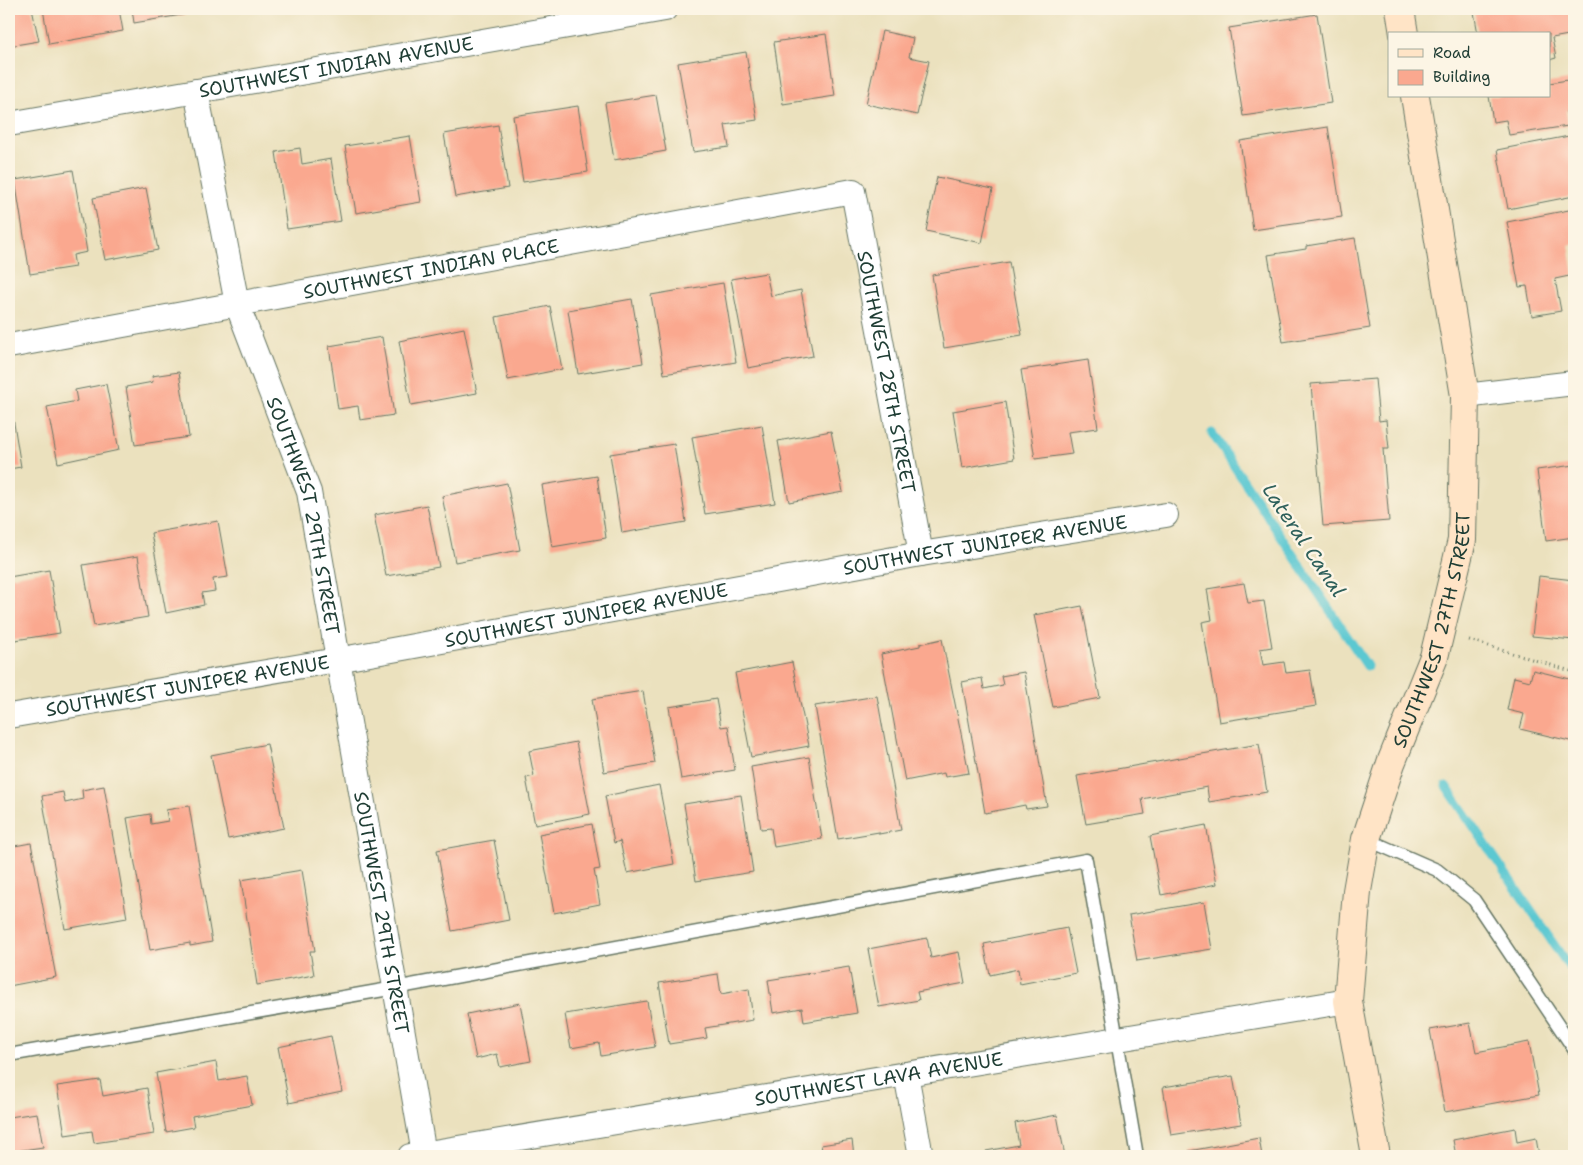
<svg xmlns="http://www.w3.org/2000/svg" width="1583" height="1165" font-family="'Shantell Sans',sans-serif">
<rect width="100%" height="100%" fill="#fcf5e5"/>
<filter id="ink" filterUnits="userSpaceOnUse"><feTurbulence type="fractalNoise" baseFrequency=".02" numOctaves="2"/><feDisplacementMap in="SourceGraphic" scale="10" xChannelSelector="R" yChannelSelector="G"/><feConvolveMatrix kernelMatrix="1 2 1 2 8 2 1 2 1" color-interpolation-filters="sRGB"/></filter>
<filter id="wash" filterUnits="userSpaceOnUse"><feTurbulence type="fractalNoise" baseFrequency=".0096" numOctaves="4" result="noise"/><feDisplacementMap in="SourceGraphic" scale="20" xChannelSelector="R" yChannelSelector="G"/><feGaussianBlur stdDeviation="1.12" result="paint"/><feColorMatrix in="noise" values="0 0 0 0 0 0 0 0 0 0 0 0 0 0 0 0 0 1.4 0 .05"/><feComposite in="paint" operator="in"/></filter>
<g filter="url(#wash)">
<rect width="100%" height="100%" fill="#ebe1be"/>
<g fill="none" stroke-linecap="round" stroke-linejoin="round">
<!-- stream -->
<path stroke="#5cc8d1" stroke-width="9" d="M1212,433L1367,666
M1446,786L1574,974"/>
</g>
<g id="blocks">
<!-- building -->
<path fill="#faa88f" d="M9,9H32L39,41L9,46Z
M43,9H119L123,31L49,44Z
M132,9H205V11L134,23Z
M1494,9H1574V34L1552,38L1556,58L1549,60V34H1478L1474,12Z
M1317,14L1331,103L1243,116L1229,28Z
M882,31L913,38L909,57L929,61L917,115L866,104Z
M826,34L835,96L783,104L774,42Z
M746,52L757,120L725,125L729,147L693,152L678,63Z
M1574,79V109L1566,111L1568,126L1509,135L1506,120L1493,122L1489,96H1549V83Z
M656,95L666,151L614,160L605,103Z
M578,106L588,172L523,182L513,116Z
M498,125L508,188L455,197L444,134Z
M1328,127L1342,217L1253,230L1240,141Z
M1574,135V196L1508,209L1497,150Z
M410,136L421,202L356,213L345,146Z
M300,148L302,164L331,159L341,221L287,229L276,152Z
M73,170L87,252L73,255L75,267L30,274L15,180Z
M937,177L993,189L982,243L926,231Z
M146,188L158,250L105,260L93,198Z
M1574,209V244L1569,245L1574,275L1555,279L1561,311L1532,316L1527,286L1519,287L1507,222Z
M1355,238L1370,328L1283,342L1268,255L1306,249V246Z
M1009,262L1022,335L944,348L932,275Z
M766,273L771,296L801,290L813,356L748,368L731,279Z
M723,283L736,362L664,374L651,295Z
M632,299L643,363L578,374L568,310Z
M550,306L562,369L508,380L496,317Z
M464,328L477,393L411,405L399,341Z
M382,337L394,415L360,420L358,406L338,409L329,346Z
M1088,360L1098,428L1068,432L1072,454L1035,459L1021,370Z
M179,372L189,437L135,445L126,387L153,382L152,376Z
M1375,379L1379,421L1386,420L1389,449H1383L1389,521L1323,526L1311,384Z
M106,384L119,450L58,463L47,407L77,401L75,390Z
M1005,402L1014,459L962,468L953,411Z
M9,405H11L21,467L9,469Z
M762,425L775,503L705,514L692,437Z
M831,431L843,492L789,502L778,441Z
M674,444L686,522L622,533L610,454Z
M1574,465V537L1546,541L1537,470Z
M597,476L606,538L552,547L542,485Z
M507,483L520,550L455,562L442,496Z
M427,505L439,567L386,576L374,515Z
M218,521L228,577L213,579L215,591L202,593L204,605L166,613L151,533Z
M138,556L148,617L94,626L83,565Z
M49,570L60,633L9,641V577Z
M1539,576L1574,580V640L1532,636Z
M1244,583L1248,603L1264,601L1272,647L1260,649L1263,665L1284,662L1286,673L1310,670L1316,706L1219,722L1202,622L1212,620L1207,589Z
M1082,606L1100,698L1053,707L1034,615Z
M942,639L969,773L945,777L944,773L905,781L881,654L920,646V644Z
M792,662L809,746L751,757L735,673Z
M1533,670L1574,680V742L1520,729L1524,714L1507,710L1514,677L1530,681Z
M1024,672L1047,806L1026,809L1025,805L985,813L962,682L982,678L984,689L1003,685L1001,676Z
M643,691L655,763L604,772L592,699Z
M877,696L901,830L879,834V832L838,839L815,706Z
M716,699L721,727L728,726L735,770L681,779L669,707Z
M576,742L590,814L535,825L526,778L534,776L529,751Z
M267,744L284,828L228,839L211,755Z
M1259,744L1267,792L1209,802L1207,787L1142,799L1145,814L1086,824L1077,776Z
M809,757L822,839L774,847L771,828L761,829L751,767Z
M659,785L674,864L627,873L620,841L614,843L605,796Z
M104,786L127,918L65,929L42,796L63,792L65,803L83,799L82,790Z
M741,795L753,872L696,881L684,804Z
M189,806L212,942L190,946V943L150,950L127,818L150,814L151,824L168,821L166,810Z
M592,824L600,869L594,870L600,904L554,913L539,834Z
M1206,825L1217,884L1161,895L1150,836Z
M494,840L509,920L452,931L437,850Z
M31,843L56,977L9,986V847Z
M302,870L315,951H310L314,975L257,985L241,880Z
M1204,902L1212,949L1137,961L1129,915Z
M1067,928L1076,973L1020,984L1018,969L990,975L984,944Z
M927,938L931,958L959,952L965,983L917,992L919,1000L879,1007L868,949Z
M849,967L857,1013L804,1022L802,1008L773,1013L768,980Z
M718,974L721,994L749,989L753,1020L705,1028L707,1038L669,1044L659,983Z
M647,1001L655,1047L601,1056L599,1043L571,1048L565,1014Z
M520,1003L531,1061L500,1067L497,1054L476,1059L467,1014Z
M1470,1023L1476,1052L1529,1042L1539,1095L1445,1112L1430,1030Z
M331,1036L342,1092L289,1103L278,1047Z
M216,1062L219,1081L247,1076L252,1105L192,1116L194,1127L166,1132L156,1073Z
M1233,1076L1241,1124L1171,1135L1163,1087Z
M100,1080L103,1096L147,1088L154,1134L94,1143L92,1131L65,1135L57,1086Z
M37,1113L43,1147L9,1152V1117Z
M1057,1115L1065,1156H987L986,1151L1019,1145L1015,1123Z
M1515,1128L1517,1142L1536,1138L1539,1156H1456L1453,1140Z
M1259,1138L1262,1156H1190L1189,1151Z
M852,1140L854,1156H823L821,1145Z"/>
</g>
</g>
<g filter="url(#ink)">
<use href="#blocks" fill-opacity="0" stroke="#667664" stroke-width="1"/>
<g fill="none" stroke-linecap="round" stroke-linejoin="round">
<!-- service casing -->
<g stroke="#667664" stroke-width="15">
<path id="service" d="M1366,839L1437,870L1474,900L1574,1049
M9,1055L395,988L1086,860L1137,1156"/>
</g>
<!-- minor casing -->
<g stroke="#667664" stroke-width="26">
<g id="minor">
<path id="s1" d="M196,91L237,304L309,492L424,1154"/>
<path id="s2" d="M9,124L665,9"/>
<path id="s3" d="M9,346L853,191L921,554"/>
<path d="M1465,396L1574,383"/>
<path id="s4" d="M9,716L337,660L921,554L1166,515"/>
<path d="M906,1074L921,1156"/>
<path id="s5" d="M410,1156L1348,1001"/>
</g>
</g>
<!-- secondary casing -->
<g stroke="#667664" stroke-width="30">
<g id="secondary">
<path d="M1400,9L1404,34"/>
<path id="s6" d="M1376,1156L1348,1001L1357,891L1366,839L1391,763L1434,657L1462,540L1465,396L1415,96"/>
</g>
</g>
<!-- path -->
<path stroke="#667664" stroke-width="3" stroke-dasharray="1 4" stroke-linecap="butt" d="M1469,640L1574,672"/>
<!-- service -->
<use href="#service" stroke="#fff" stroke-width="12"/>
<!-- minor -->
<use href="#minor" stroke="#fff" stroke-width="24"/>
<!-- secondary -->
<use href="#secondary" stroke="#ffe4c6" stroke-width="28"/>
</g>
</g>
<g text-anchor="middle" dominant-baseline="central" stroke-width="5" stroke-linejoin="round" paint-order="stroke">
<!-- street labels -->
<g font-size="19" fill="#1f3d34" stroke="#fcf5e5">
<text stroke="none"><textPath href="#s2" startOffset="332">SOUTHWEST INDIAN AVENUE</textPath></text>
<text stroke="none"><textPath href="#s3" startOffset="429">SOUTHWEST INDIAN PLACE</textPath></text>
<text stroke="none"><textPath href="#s3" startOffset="1042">SOUTHWEST 28TH STREET</textPath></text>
<text stroke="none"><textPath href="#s1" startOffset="440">SOUTHWEST 29TH STREET</textPath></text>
<text stroke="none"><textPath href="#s4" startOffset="991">SOUTHWEST JUNIPER AVENUE</textPath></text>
<text stroke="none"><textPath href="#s4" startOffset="586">SOUTHWEST JUNIPER AVENUE</textPath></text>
<text stroke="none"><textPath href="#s6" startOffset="541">SOUTHWEST 27TH STREET</textPath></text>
<text stroke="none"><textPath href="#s4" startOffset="181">SOUTHWEST JUNIPER AVENUE</textPath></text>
<text stroke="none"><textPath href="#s1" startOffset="845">SOUTHWEST 29TH STREET</textPath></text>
<text stroke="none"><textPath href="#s5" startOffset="475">SOUTHWEST LAVA AVENUE</textPath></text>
</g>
<!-- water labels -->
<g font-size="20" font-style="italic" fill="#2e605b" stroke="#fcf5e5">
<text transform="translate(1304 540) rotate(56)">Lateral Canal</text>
</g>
</g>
<!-- margin -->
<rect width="1583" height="1165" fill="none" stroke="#fcf5e5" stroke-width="30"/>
<!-- legend -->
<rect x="1388" y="32" width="162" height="65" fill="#fcf5e5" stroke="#a4ab9e"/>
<rect x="1398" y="49" width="25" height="8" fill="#ffe4c6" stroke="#a4ab9e"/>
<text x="1433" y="58" font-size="15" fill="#1f3d34">Road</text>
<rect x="1398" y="70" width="25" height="15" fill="#faa88f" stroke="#a4ab9e"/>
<text x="1433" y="82" font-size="15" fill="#1f3d34">Building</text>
</svg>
